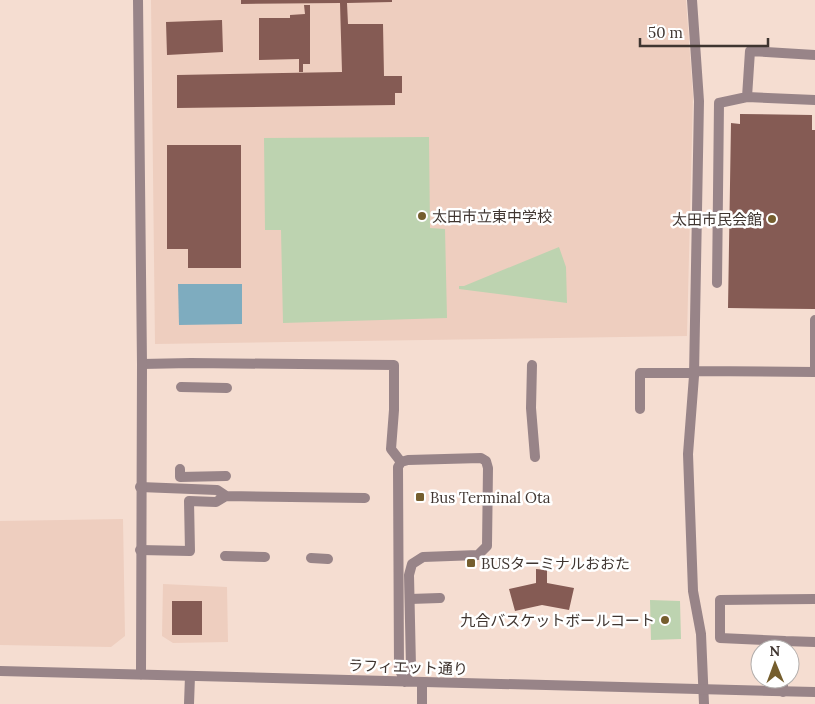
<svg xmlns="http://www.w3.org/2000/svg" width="815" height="704" font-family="Lora,'Noto Sans JP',serif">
<rect width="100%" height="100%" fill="#f5ddd1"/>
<!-- built -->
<path fill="#eecebf" d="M151,0H686L693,96L687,336L155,344Z
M123,519L125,636L111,647L0,645V521Z
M163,584L227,587L228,642L173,643L162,636Z"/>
<!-- green -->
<path fill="#bdd3b0" d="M429,137L430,228L445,229L447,318L283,323L281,230H265L264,138Z
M559,247L566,267L567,303L459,289V286H464Z
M650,600L680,601L681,639L651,640Z"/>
<!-- water -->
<path fill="#7eacbf" d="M178,284H242V324L179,325Z"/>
<!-- building -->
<path fill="#855b54" d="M241,0H392V2L347,3L348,24H383L384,76H402V93H395V105L177,108V75L342,72L340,3L241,4Z
M304,5H310V64H303V72H299V59L259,60V18H290V15L305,14Z
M222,20L223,52L167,55L166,22Z
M740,114L812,115V130H815V309L728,308L731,123L740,124Z
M167,145H241V268H188V249H167Z
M536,569L547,570V583L574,588L569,610L542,605L515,611L509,589L536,583Z
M172,601H202V635H172Z"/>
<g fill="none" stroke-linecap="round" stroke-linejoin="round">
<!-- service -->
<path stroke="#988488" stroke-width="10" d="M692,0L699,101L694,376L688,454L693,591L701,634L704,704
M815,55L750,51L747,97L815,100
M717,283L719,103L747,97
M142,364L191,363L394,365V410L391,449L401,462
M532,365L531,408L535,457
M694,371L815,372
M815,372V320
M181,387L227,388
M640,409V373H694
M180,469V477L226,476
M140,487L217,490L226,496L216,502L189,501L190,551L140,550
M226,496L365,498
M225,556L265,557
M311,558L328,559
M410,599L440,598
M785,641L815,642
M785,649V641L720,638V600L815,599
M783,692V679
M422,704V682"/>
<!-- minor -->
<path stroke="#988488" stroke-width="10" d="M189,704L190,676"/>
<!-- tertiary -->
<path stroke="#988488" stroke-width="10" d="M138,0L142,364L141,675
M481,458L486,461L488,468L487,546L478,555L423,557L412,564L409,575L411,667L405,682L399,668L398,467L401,462L408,460Z
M0,671L815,692"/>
</g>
<!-- markers -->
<g fill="#755e2e" stroke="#fff" stroke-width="2">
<circle cx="422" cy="216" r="5"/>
<circle cx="772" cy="219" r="5"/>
<rect x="415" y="492" width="10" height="10" rx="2.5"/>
<rect x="466" y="558" width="10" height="10" rx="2.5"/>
<circle cx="665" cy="620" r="5"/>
</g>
<g text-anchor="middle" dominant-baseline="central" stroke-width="5" stroke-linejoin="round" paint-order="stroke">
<!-- poi labels -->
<g font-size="15" fill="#3f3530" stroke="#fff" text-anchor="start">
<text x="432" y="216">太田市立東中学校</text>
<text x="762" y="219" text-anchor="end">太田市民会館</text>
<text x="430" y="497">Bus Terminal Ota</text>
<text x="481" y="563">BUSターミナルおおた</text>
<text x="655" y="620" text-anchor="end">九合バスケットボールコート</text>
</g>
<!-- street labels -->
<g font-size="15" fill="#3f3530" stroke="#fff">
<text transform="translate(408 667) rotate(2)">ラフィエット通り</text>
</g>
</g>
<!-- north arrow -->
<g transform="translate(775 664) rotate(359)"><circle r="24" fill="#ffffff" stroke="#b2aeac"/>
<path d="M0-4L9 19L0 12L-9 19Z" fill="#755e2e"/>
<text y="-8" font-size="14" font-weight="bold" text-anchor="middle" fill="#3f3530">N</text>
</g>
<!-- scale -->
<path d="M640 38v8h128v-8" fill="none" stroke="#3f3530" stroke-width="2.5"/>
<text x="648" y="38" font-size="15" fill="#3f3530" stroke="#ffffff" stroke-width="4" paint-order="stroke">50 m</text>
</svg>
